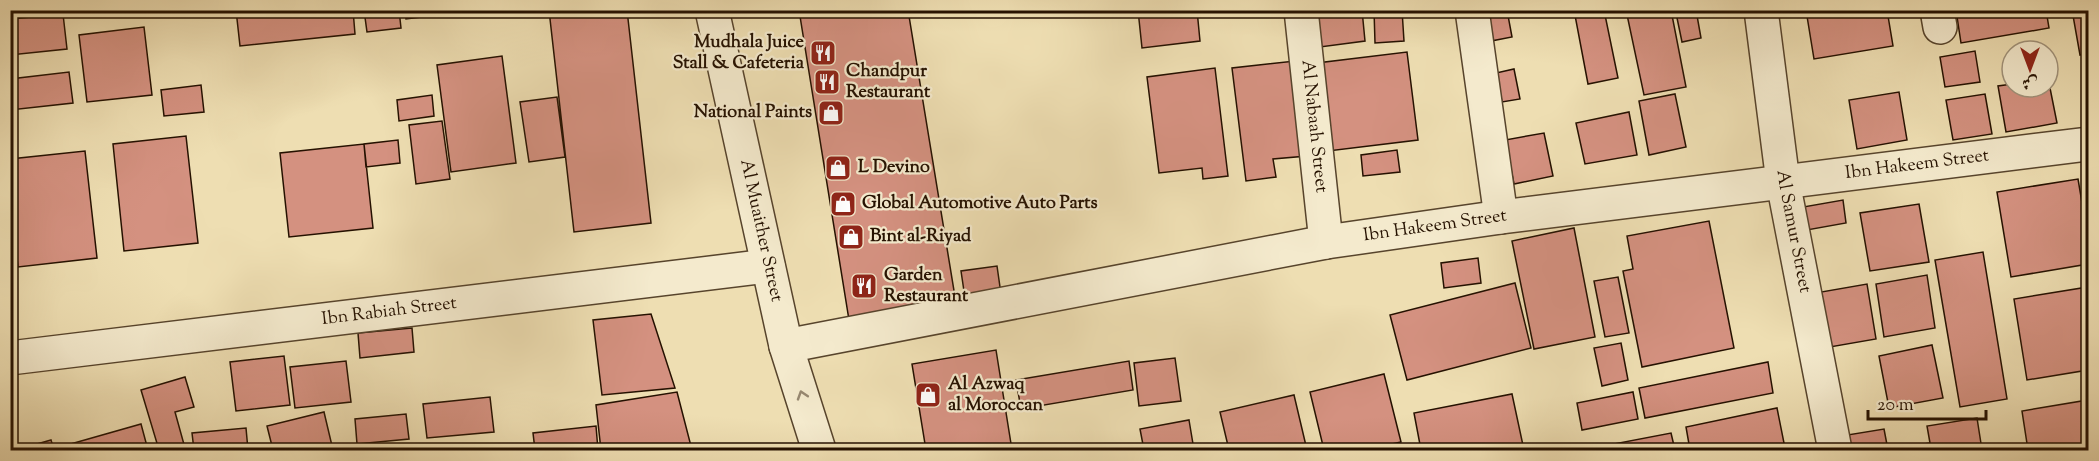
<svg xmlns="http://www.w3.org/2000/svg" width="2099" height="461" font-family="'Sorts Mill Goudy',Amiri,serif">
<rect width="100%" height="100%" fill="#eedeb2"/>
<filter id="stains"><feTurbulence type="fractalNoise" baseFrequency=".00333" numOctaves="4"/><feColorMatrix values="0 0 0 0 .2 0 0 0 0 .09 0 0 0 0 .02 0 0 0 .5 -.17"/></filter>
<radialGradient id="worn" r=".72"><stop offset=".6" stop-color="#630" stop-opacity="0"/><stop offset="1" stop-color="#630" stop-opacity=".3"/></radialGradient>
<!-- building -->
<path fill="#d49180" stroke="#251100" stroke-width="1.5" d="M236,10H353L355,34L240,46Z
M364,10H399L401,28L367,32Z
M405,10H461V12L406,19Z
M549,10H627L651,223L574,232Z
M799,10H908L956,303L849,320Z
M1138,10H1197L1200,41L1142,48Z
M1351,10H1362L1365,41L1320,47L1315,15Z
M1374,10H1402L1404,41L1375,43Z
M1485,10H1507L1512,37L1491,41Z
M1574,10H1604L1618,78L1588,84Z
M1626,10H1671L1686,87L1644,95Z
M1696,10L1701,38L1682,42L1676,13Z
M1806,10H1887L1893,46L1814,59Z
M1956,10H2046L2049,28L1961,43Z
M2072,10H2088V53L2080,55Z
M63,14L67,49L10,55V19Z
M144,27L152,95L87,102L79,35Z
M1975,51L1980,82L1945,87L1940,57Z
M1407,52L1418,140L1328,151L1317,63Z
M502,56L516,163L451,172L437,65Z
M1295,61L1307,156L1273,159L1276,177L1246,181L1232,68Z
M2088,62V95L2083,63Z
M1215,68L1228,176L1203,179L1202,168L1159,173L1147,77Z
M1514,69L1520,99L1502,102L1496,73Z
M69,72L73,103L10,110V79Z
M2048,78L2057,123L2006,132L1998,86L2012,84V87H2048Z
M201,85L204,112L164,116L161,90Z
M1899,92L1907,140L1857,149L1849,100Z
M1675,94L1686,147L1649,155L1639,101Z
M1985,94L1992,134L1953,140L1946,100Z
M432,95L434,116L399,121L397,100Z
M557,97L565,157L529,162L520,102Z
M1629,112L1637,155L1585,164L1576,123Z
M442,121L450,179L416,184L409,125Z
M1544,133L1553,176L1514,184L1505,140Z
M186,136L198,243L124,251L113,144Z
M398,140L400,163L366,167L364,144Z
M364,144L373,228L289,237L280,153Z
M1397,150L1400,172L1363,176L1361,155Z
M85,151L97,258L18,267L10,201V159Z
M2078,179L2088,238V264L2011,277L1997,192Z
M1843,200L1846,223L1807,230L1803,207Z
M1919,204L1929,262L1870,271L1860,213Z
M1709,221L1734,348L1642,367L1623,271L1633,269L1627,236Z
M1574,228L1595,337L1534,349L1512,241Z
M1983,252L2007,399L1960,407L1935,260Z
M1478,258L1481,283L1444,288L1441,263Z
M997,266L1001,294L965,298L961,271Z
M1927,275L1935,328L1884,337L1876,284Z
M1618,277L1629,333L1605,337L1594,281Z
M1515,283L1531,348L1407,380L1390,315Z
M1867,284L1876,339L1830,347L1821,292Z
M2088,287V370L2027,380L2014,299Z
M651,314L675,388L602,395L593,320Z
M412,328L414,352L360,358L358,333Z
M1621,343L1628,380L1602,386L1594,348Z
M1932,345L1943,398L1889,408L1879,356Z
M996,350L1012,450H926L912,364Z
M284,356L290,405L236,411L230,362Z
M1175,358L1181,401L1139,406L1134,363Z
M346,361L351,402L295,408L290,367Z
M1129,361L1133,390L1021,409L1016,380Z
M1768,362L1773,393L1645,418L1639,388Z
M1384,374L1401,442L1364,450H1324L1310,392Z
M185,377L194,407L175,412L185,448L159,450L141,390Z
M677,392L692,450H601L596,405Z
M1633,392L1638,419L1582,430L1577,403Z
M1512,394L1524,450H1421L1414,413Z
M1294,395L1307,450H1229L1220,412Z
M490,397L494,432L427,438L423,404Z
M2088,400V450H2028L2022,411Z
M1777,408L1785,448L1690,450L1686,427Z
M324,412L333,450H273L267,426Z
M406,414L409,439L357,444L355,419Z
M1977,418L1982,450H1899V448L1930,443L1927,426Z
M1189,420L1194,450H1144L1140,429Z
M141,424L148,450H69L67,445Z
M596,426L598,450H535L533,433Z
M246,428L248,450H194L192,433Z
M1884,429L1888,450H1844L1841,436Z
M1671,433L1675,450H1599L1598,447Z
M51,440L54,450H16Z
M498,444L499,450H442Z"/>
<g fill="none" stroke-linecap="round" stroke-linejoin="round">
<!-- minor casing -->
<g stroke="#57442c" stroke-width="36">
<g id="minor">
<path id="s1" d="M1301,10L1326,242"/>
<path d="M1472,10L1501,217"/>
<path id="s2" d="M1761,10L1783,182L1835,450"/>
<path d="M1937,10L1940,27"/>
<path id="s3" d="M786,346L1326,242L1501,217L2088,144"/>
<path id="s4" d="M10,358L768,266"/>
</g>
</g>
<!-- tertiary casing -->
<g stroke="#57442c" stroke-width="36">
<g id="tertiary">
<path id="s5" d="M712,10L786,346L819,450"/>
</g>
</g>
<!-- minor -->
<use href="#minor" stroke="#f4eacd" stroke-width="33"/>
<!-- tertiary -->
<use href="#tertiary" stroke="#f4eacd" stroke-width="33"/>
</g>
<!-- one-way arrows -->
<defs><path id="oneway-chevron" d="M-2-3.5L2.5 0L-2 3.5" fill="none" stroke-width="1.6" stroke-linecap="round" stroke-linejoin="round" transform="scale(1.5)"/></defs>
<use stroke="#978871" href="#oneway-chevron" transform="translate(802 395) rotate(-108)"/>
<!-- icons -->
<defs>
<g id="restaurant-square" transform="scale(1.35)"><rect x="-9" y="-9" width="18" height="18" rx="4" fill="#8f2418" stroke="#f4eacd"/><path d="M-5-6h1v4h1v-4h1v4h1v-4h1v5L-1.5 .5V6h-2V.5L-5-1ZM5-6V6H3V1.5H1.5Q1.5-4 5-6Z" fill="#fff"/></g>
<g id="shop-square" transform="scale(1.35)"><rect x="-9" y="-9" width="18" height="18" rx="4" fill="#8f2418" stroke="#f4eacd"/><path d="M-5-2.5h2.3a2.7 3.5 0 0 1 5.4 0H5L5.5 6h-11ZM-1.5-2.5h3a1.5 2.3 0 0 0-3 0Z" fill="#fff"/></g>
</defs>
<g fill-rule="evenodd">
<use href="#restaurant-square" x="823" y="53"/>
<use href="#restaurant-square" x="827" y="82"/>
<use href="#shop-square" x="831" y="113"/>
<use href="#shop-square" x="838" y="168"/>
<use href="#shop-square" x="843" y="204"/>
<use href="#shop-square" x="851" y="237"/>
<use href="#restaurant-square" x="864" y="286"/>
<use href="#shop-square" x="928" y="395"/>
</g>
<g text-anchor="middle" dominant-baseline="central" stroke-width="4.5" stroke-linejoin="round" paint-order="stroke">
<!-- poi labels -->
<g font-size="18" font-weight="bold" fill="#251100" stroke="#f4eacd" text-anchor="start">
<text x="804" y="43" text-anchor="end">Mudhala Juice<tspan x="804" dy="21">Stall &amp; Cafeteria</tspan></text>
<text x="846" y="72">Chandpur<tspan x="846" dy="21">Restaurant</tspan></text>
<text x="812" y="113" text-anchor="end">National Paints</text>
<text x="858" y="168">L Devino</text>
<text x="862" y="204">Global Automotive Auto Parts</text>
<text x="870" y="237">Bint al-Riyad</text>
<text x="884" y="276">Garden<tspan x="884" dy="21">Restaurant</tspan></text>
<text x="948" y="385">Al Azwaq<tspan x="948" dy="21">al Moroccan</tspan></text>
</g>
<!-- street labels -->
<g font-size="18" fill="#251100" stroke="#f4eacd">
<text stroke="none"><textPath href="#s1" startOffset="117">Al Nabaah Street</textPath></text>
<text stroke="none"><textPath href="#s3" startOffset="1146">Ibn Hakeem Street</textPath></text>
<text stroke="none"><textPath href="#s3" startOffset="660">Ibn Hakeem Street</textPath></text>
<text stroke="none"><textPath href="#s2" startOffset="224">Al Samur Street</textPath></text>
<text stroke="none"><textPath href="#s5" startOffset="226">Al Muaither Street</textPath></text>
<text stroke="none"><textPath href="#s4" startOffset="382">Ibn Rabiah Street</textPath></text>
</g>
</g>
<!-- margin -->
<rect width="2099" height="461" fill="none" stroke="#eedeb2" stroke-width="36"/>
<rect x="12" y="12" width="2075" height="437" fill="none" stroke="#251100" stroke-width="3"/>
<rect x="18" y="18" width="2063" height="425" fill="none" stroke="#251100" stroke-width="1.5"/>
<!-- north arrow -->
<g transform="translate(2030 69) rotate(180)"><circle r="28" fill="#f4eacd" stroke="#a1937b" stroke-width="1.5"/>
<path d="M0-4.5L10 22L0 15L-10 22Z" fill="#8f2418"/>
<text y="-9" font-size="16" font-weight="bold" text-anchor="middle" fill="#251100">ش</text>
</g>
<!-- scale -->
<path d="M1868 410v9h118v-9" fill="none" stroke="#251100" stroke-width="3"/>
<text x="1877" y="410" font-size="18" fill="#251100" stroke="#f4eacd" stroke-width="4.5" paint-order="stroke">20 m</text>
<rect width="100%" height="100%" filter="url(#stains)"/>
<rect width="100%" height="100%" fill="url(#worn)"/>
</svg>
